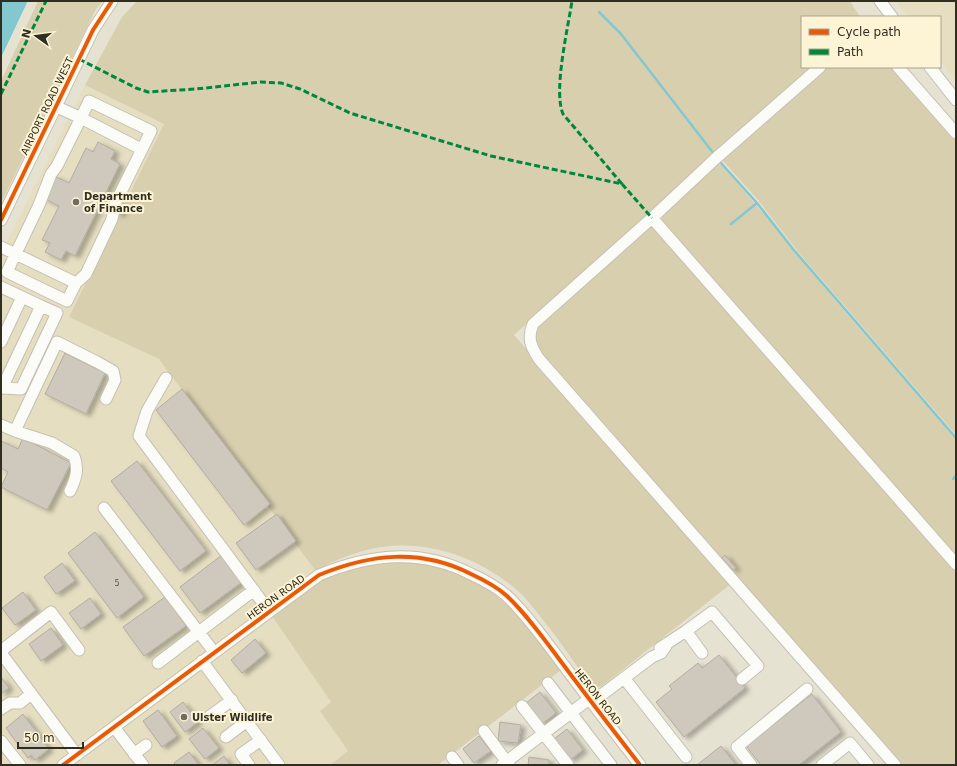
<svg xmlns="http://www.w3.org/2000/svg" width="957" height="766" font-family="'DejaVu Sans',sans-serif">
<defs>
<filter id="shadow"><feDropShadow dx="4.5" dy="2.5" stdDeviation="2" flood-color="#0004"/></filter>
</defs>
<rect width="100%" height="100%" fill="#e6e2d1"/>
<!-- built -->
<path fill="#e5dec1" d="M896,1H956V82L940,60V17H908Z
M85,85L164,124L70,317L159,359L319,575L269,611L331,702L320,711L348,751L330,765H1V253Z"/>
<!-- green -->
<path fill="#d8cfaf" d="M38,1H103L96,9L1,203V81Z
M137,1H850L860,17H802V67H813L514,335L732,583L602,686L593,689C574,662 556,635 535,610C530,604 525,597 519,592C485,561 436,542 390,546C364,548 338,559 315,570L159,359L69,317L164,124L85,85L122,17Z
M824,67H895L956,137V435L799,253L758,200L724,162L722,157Z
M715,163L721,165C765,213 805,265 847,314C883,356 921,397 956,440V561L661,223L664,210Z
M646,227H652L956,567V765H898L535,349L534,329Z
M383,562L424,563L457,572L482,584L517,613L561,670L438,765H330L348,751L320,711L331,702L272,616C287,605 302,593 318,583C338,571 360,566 383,562Z"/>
<!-- water -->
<path fill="#83c8ce" d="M1,1H28L1,58Z"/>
<!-- pier -->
<path fill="#e6e2d1" d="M28,1L30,2L1,60V58Z"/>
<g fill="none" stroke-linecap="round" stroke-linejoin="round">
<!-- stream -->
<path stroke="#83c8ce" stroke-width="2.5" d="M599,12L621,34L714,154
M720,162L757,203
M731,224L757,203L793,249L956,438
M953,479L956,476"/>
</g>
<!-- building -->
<path fill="#cfc8bd" stroke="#b3aca2" filter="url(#shadow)" d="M98,142L115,151L111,159L120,164L75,256L66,251L61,260L45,252L50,243L42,240L59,206L43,198L54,176L69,183L86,148L93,152Z
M121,202L125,204L120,215L116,213Z
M65,353L105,373L86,414L45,394Z
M182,389L270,504L244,525L156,410Z
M23,438L71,463L47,510L1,487L8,472L1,468V441L18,449Z
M137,461L206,551L180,571L111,481Z
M277,514L296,541L256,570L236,543Z
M95,532L144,597L117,618L68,553Z
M222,555L242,582L200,613L180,587Z
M725,555L736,568L733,570L722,558Z
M62,563L75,581L56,594L44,577Z
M23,592L36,610L15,625L2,608Z
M165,597L186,626L144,656L123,627Z
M90,598L101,614L81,629L69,613Z
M51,628L63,645L41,661L29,644Z
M255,639L266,653L242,673L231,660Z
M719,655L745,688L684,737L656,702L672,689L669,686L698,663L702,668Z
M1,677L9,688L1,694Z
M540,692L556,713L542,724L526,703Z
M812,694L841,732L799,765H761L746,746Z
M183,702L198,722L185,732L170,712Z
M158,710L177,736L162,747L143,721Z
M23,714L49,749L35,760L31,755L28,758L6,728Z
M500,722L521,725L518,743L498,741Z
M203,728L219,748L205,759L189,739Z
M567,729L583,750L570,760L554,739Z
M479,736L491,751L474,763L463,749Z
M721,746L736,765H697Z
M189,752L199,765H176L174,763Z
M224,756L230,765H212Z
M529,757L549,760V765H528Z"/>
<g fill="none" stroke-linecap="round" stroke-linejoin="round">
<!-- minor casing -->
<g stroke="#c4c0b3" stroke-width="13">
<path id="minor" d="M880,1L892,17
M898,67L956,133
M930,67L956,100
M652,218L715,159L820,67
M1,220L93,30L112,1
M1,247L76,283L67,301L7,272L39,205L51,174L57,166L81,118L55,106
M76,283L86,274L112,219L115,204L151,131L89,101L81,118L141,149
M1,287L41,306
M1,342L22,297
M166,378L147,411L139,436L269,611
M1,388H2L21,389L57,313L41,306L2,388
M1,425L15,431L57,342L97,362L113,371L115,380L106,399
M15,431L52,443L74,456C79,469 76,479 70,491
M104,508L214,652
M686,631L712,612L758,666L742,679
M660,648L686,631L702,653
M1,651L51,612L79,650
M1,653L77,755
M202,661L279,765
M158,663L254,590
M624,678L686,757
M548,683L611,765
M592,702L652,657L661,653L666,646
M522,706L568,765
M1,709L10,703H20L31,694
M210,716L232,700
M114,727L143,765
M484,731L509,765
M226,737L247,721
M1,741L20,765
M134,754L146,745
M452,757L458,765
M63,765L319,575C370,554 420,548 471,574C484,580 496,586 507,596C530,618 549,646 568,671C592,703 616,734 640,765
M249,765L241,754L261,740
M502,765L589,699
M751,765L737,747L807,689
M822,765L850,743L868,765
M895,765L539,359C531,347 527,338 533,324L652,218L956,564"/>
</g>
<!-- minor -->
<use href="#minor" stroke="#fbfbf8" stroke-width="11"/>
<!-- quiet -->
<path stroke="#00873e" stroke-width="3" stroke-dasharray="6 3" stroke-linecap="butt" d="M79,59L136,88L148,92L196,89L261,82L281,83L300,89L350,113L491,156L622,184L563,114C553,91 568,28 572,1
M1,94L46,1
M622,184L652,218"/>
<!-- cycleway casing -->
<g stroke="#fcf4d5" stroke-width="6">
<path id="cycleway" d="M1,220L93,30L112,1
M63,765L319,575C370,554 420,548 471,574C484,580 496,586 507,596C530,618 549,646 568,671C592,703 616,734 640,765"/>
</g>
<!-- cycleway -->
<use href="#cycleway" stroke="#e8590c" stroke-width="4"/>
</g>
<!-- markers -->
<g fill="#706c5f" stroke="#fcf4d5" stroke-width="1.5">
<circle cx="76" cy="202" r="4"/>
<circle cx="184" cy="717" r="4"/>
</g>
<g text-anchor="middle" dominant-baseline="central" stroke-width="4" stroke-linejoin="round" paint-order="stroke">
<!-- number labels -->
<g font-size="8" fill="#585448">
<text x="117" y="583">5</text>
</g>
<!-- street labels -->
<g font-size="10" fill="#302d21" stroke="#fcf4d5">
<text transform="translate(47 106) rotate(-64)">AIRPORT ROAD WEST</text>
<text transform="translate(276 597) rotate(-36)">HERON ROAD</text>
<text transform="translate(598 697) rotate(52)">HERON ROAD</text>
</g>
<!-- poi labels -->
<g font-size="10" font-weight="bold" fill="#302d21" stroke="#fcf4d5" text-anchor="start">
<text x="84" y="196">Department<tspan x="84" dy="12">of Finance</tspan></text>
<text x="192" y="717">Ulster Wildlife</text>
</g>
</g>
<!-- border -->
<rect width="957" height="766" fill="none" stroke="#302d21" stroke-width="4"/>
<!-- legend -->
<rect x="801" y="16" width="140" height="52" fill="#fcf4d5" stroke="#aaa48d"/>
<rect x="809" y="29" width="20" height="6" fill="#e8590c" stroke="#aaa48d"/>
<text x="837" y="36" font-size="12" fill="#302d21">Cycle path</text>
<rect x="809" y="49" width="20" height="6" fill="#00873e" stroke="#aaa48d"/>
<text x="837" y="56" font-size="12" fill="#302d21">Path</text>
<!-- north arrow -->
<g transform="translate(36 36) rotate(284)" stroke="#fcf4d5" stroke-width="3" paint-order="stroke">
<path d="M0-3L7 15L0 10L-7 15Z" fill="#302d21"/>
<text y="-6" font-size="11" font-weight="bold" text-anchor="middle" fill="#302d21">N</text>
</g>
<!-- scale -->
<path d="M18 742v6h65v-6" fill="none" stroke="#302d21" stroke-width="2"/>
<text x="24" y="742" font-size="12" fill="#302d21" stroke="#fcf4d5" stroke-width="3" paint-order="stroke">50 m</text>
</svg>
